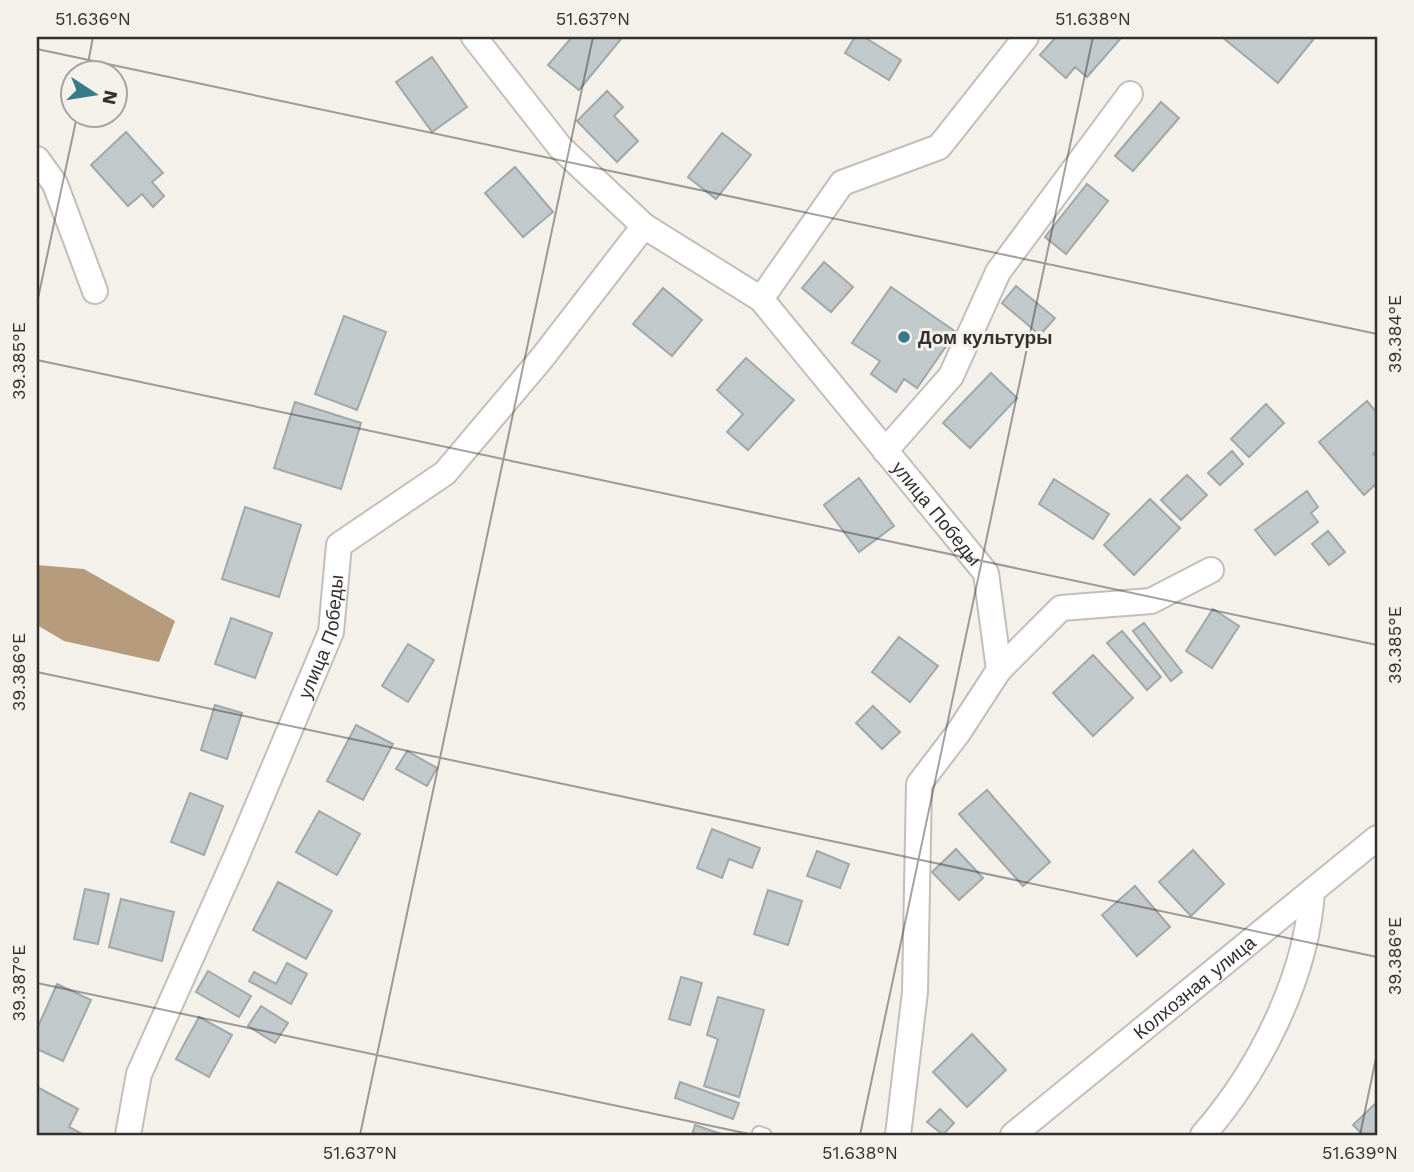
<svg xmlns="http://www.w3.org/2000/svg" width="1414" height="1172" font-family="'Work Sans',sans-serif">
<rect width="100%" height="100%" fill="#f4f0ea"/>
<!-- water -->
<path fill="#b59a7c" d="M37,565L84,569L175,621L159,662L64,641L37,625Z"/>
<!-- building -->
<path fill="#c2c9cb" stroke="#a0a8aa" stroke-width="2" d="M572,37H618L621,39L579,90L548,65Z
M855,37H864L901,60L889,80L845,53Z
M1056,37H1122L1087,77L1075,67L1066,78L1040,55Z
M1222,37H1309L1313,40L1278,83Z
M432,57L467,107L432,132L396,82Z
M607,91L623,107L614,116L638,141L617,162L577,121Z
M1161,102L1179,118L1133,171L1115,156Z
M126,132L163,173L152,182L164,196L153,207L142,194L128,206L91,165Z
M722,133L751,155L716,199L688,177Z
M515,167L553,212L523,237L485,193Z
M1087,184L1108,201L1066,254L1045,237Z
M824,262L853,287L831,312L802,288Z
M1016,286L1055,318L1040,335L1002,303Z
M891,287L956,332L917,388L904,379L896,392L871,374L880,361L852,343Z
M663,288L702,320L672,356L633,324Z
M344,316L386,332L357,410L315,394Z
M746,358L794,400L748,450L727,432L743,414L717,390Z
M991,373L1017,398L970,448L943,423Z
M1367,401L1377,413V450L1373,454L1377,458V483L1364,495L1319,442Z
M295,402L361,423L341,489L274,468Z
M1266,404L1284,423L1249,457L1231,439Z
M1232,451L1243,464L1220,485L1208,473Z
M1187,475L1207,495L1181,520L1161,500Z
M859,478L894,526L859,552L824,505Z
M1054,479L1109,514L1093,539L1039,504Z
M1307,491L1318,507L1311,513L1318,522L1275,555L1255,530Z
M1150,499L1180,528L1134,575L1104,545Z
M245,507L301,525L279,597L222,579Z
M1328,531L1345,552L1329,565L1312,544Z
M1213,609L1239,626L1212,668L1186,651Z
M231,618L272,633L255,678L215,664Z
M1144,623L1182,672L1171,681L1133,631Z
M1122,631L1161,677L1147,690L1107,643Z
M899,637L938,666L910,702L872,672Z
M408,644L434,660L408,702L382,686Z
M1093,655L1133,698L1093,736L1053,693Z
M215,705L242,713L227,759L201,750Z
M873,706L900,732L882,749L856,723Z
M356,725L393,744L363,800L327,781Z
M407,751L437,768L427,786L396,769Z
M987,790L1050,862L1023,886L959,814Z
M190,793L223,806L204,855L171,842Z
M319,811L360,834L337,875L296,852Z
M712,829L760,848L752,868L729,859L722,878L697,868Z
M956,849L983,878L959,900L932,872Z
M1193,850L1224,884L1191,916L1159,882Z
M817,851L849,864L840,888L807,876Z
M278,882L332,911L306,959L253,930Z
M1135,886L1170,927L1137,956L1102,915Z
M85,889L109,894L98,944L74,939Z
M768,890L802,901L788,945L754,934Z
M121,899L174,912L162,961L109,947Z
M287,963L307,974L291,1004L249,981L254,972L276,984Z
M208,971L251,996L239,1017L196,992Z
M681,977L702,983L690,1025L669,1019Z
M57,984L91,1000L63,1061L37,1049V1029Z
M718,997L764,1010L739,1097L704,1086L718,1039L707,1035Z
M261,1006L288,1023L275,1043L248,1026Z
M199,1017L232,1035L209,1077L176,1059Z
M972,1034L1006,1070L967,1107L933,1072Z
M680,1082L739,1103L733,1119L675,1098Z
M37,1087L78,1109L69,1127L84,1135H37Z
M1377,1102V1135H1363L1353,1125Z
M940,1109L954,1123L943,1135L927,1122Z
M695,1125L724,1135H692Z"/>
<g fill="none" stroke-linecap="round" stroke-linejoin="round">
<!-- lane casing -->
<g stroke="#c3beb9" stroke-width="16">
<path id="lane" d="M759,1133L765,1135"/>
</g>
<!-- street casing -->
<g stroke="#c3beb9" stroke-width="28">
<g id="street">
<path id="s1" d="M474,37L560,147L644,226L761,299L986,573L999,670L958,733L919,784L915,992L898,1135"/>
<path d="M37,159L55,184L95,291"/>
<path d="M761,299L842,183L939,147L1026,37"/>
<path d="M885,451L951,376L998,272L1130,94"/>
<path d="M999,670L1061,608L1151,601L1211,570"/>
<path id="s2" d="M128,1135L139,1074L236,857L331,632L339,545L445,473L542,358L644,226"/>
<path id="s3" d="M1013,1135L1377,838"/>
<path d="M1203,1135C1259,1071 1307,977 1312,891"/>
</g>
</g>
<!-- lane -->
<use href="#lane" stroke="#fff" stroke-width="12"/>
<!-- street -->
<use href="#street" stroke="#fff" stroke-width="24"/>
</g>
<!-- ticks -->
<path fill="none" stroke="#33312f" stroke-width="2" stroke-opacity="0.45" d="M37,49L1377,334M86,74L93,37M37,303L77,116M37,360L1377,645M37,672L1377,957M37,983L754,1135M360,1135L593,37M860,1135L1093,37M1360,1135L1377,1053"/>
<!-- markers -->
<circle fill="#387a8c" stroke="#f4f0ea" stroke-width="2.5" cx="904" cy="337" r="7"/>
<g text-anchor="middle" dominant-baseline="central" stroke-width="6" stroke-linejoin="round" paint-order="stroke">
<!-- poi labels -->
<g font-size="19" font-weight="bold" fill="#33312f" stroke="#f4f0ea" text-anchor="start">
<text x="918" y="337">Дом культуры</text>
</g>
<!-- street labels -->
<g font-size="19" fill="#33312f" stroke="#f4f0ea">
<text stroke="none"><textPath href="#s1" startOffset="670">улица Победы</textPath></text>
<text stroke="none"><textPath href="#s2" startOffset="537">улица Победы</textPath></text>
<text stroke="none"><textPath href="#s3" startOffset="234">Колхозная улица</textPath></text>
</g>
</g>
<!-- border -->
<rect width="1414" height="1172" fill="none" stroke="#f4f0ea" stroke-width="77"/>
<!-- north arrow -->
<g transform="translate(94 94) rotate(102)"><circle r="33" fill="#f4f0ea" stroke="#a7a49f" stroke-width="2"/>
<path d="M0-5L12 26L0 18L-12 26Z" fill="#387a8c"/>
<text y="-10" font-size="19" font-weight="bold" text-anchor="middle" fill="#33312f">N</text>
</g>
<rect x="38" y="38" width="1338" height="1096" fill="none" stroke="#33312f" stroke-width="2.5"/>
<g font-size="18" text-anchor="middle" fill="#33312f">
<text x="93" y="25">51.636°N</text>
<text x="593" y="25">51.637°N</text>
<text x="1093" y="25">51.638°N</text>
<text transform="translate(1395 334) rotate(-90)" y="6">39.384°E</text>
<text transform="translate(19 361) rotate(-90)" y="6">39.385°E</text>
<text transform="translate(1395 645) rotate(-90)" y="6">39.385°E</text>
<text transform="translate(19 672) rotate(-90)" y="6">39.386°E</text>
<text transform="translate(1395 956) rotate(-90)" y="6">39.386°E</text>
<text transform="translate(19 983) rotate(-90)" y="6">39.387°E</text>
<text x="360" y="1159">51.637°N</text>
<text x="860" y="1159">51.638°N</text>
<text x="1360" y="1159">51.639°N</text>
</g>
</svg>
